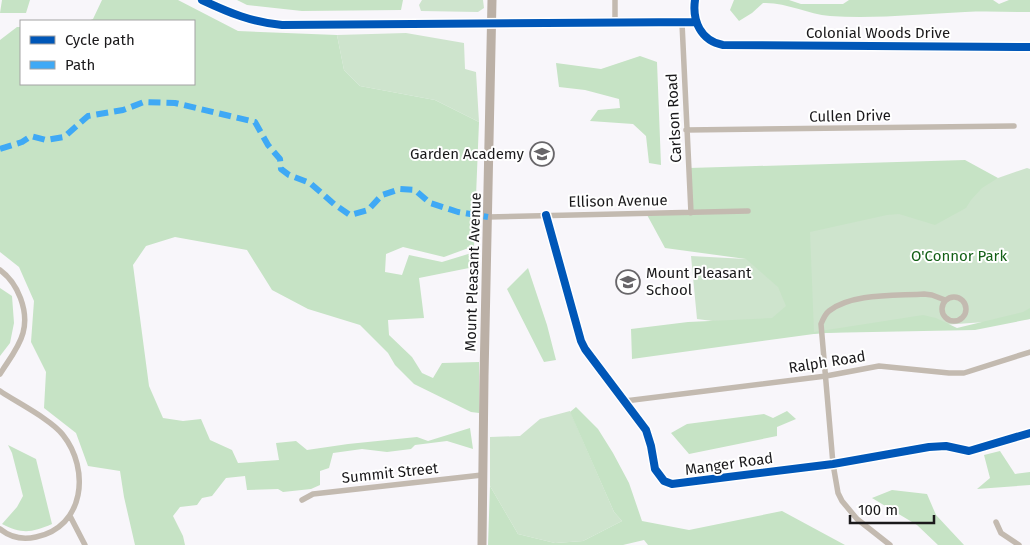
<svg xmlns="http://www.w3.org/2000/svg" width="1030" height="545" font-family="'Fira Sans',sans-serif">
<rect width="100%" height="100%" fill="#f8f6fa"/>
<!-- green -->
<path fill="#cee4cd" d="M422,0H483L484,8L478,12L421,11L419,5Z
M406,33L464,43L465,69L476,72L479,122L435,100L360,86L344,70L337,35Z
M1027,168L1030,169V319L812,334L697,319L691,256L746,259L797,224L998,178Z
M570,411L614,512L622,521L583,541L555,543L518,534L490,486V437L520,436L540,419Z"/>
<!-- forest -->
<path fill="#c6e3c5" d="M2,0H30L26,13H0Z
M102,0H178L238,31L337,35L344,70L360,86L435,100L479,122L474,246L444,257L403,247L386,254L385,272L402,275L409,255L442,262L478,251L479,266L419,278L424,318L388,320L389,335L412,357L422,373L433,378L442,363L479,362V413L471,412L414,384L395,365L388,353L360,325L308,309L272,290L247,250L175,237L146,246L133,265L149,386L163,418L183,421L201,419L210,440L232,450L238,463L279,460L276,443L296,441L307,450L348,444L417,437L428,441L470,428L473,449L447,441L415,445L411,449L387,452L362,449L333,453L329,468L320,471V485L311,489L283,492L278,489L247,490L245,476L226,478L212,496L202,498L197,505L180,507L173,516L183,536L185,545H135L124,497L120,471L88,466L76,433L44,408L46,372L31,342L34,301L19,267L0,252V40L17,27H21V84H194V21H88L93,19Z
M237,0H403L401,10L302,11L247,5Z
M734,0H789L801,4H843L849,0H993L999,4L1009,0H1030V12C1008,12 986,11 965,12C920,14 875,19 830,16C807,14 786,2 763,3L752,13L739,21L730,10Z
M640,56L657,62L661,165L649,163L646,136L633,124L590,121L598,110L620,108L619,99L585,90L559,87L556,63L601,69Z
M965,160L998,178L982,188L971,200L966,208L935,225L899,214L887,215L810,232L814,332L923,315L936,318L957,328L1023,312L1030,308V319L975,330L821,333L632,359L631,329L688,322L772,318L786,306L778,287L746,259L665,248L646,213H691L689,168Z
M528,268L547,325L556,360L544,362L507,289Z
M0,288L12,296L14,323L10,343L0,356Z
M576,407L598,429L613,453L629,483L642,521L689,530L782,511L845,545H648L644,540L623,545H488L490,486L518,534L555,543L583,541L622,521L614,512L570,412Z
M787,411L796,419L777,427V436L689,454L671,433L687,424L764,414L773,418Z
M8,445L36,459L52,524C31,533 22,534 2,524L17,507L23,496L12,453Z
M1000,451L1015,474L1030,472V485L977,489L990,478L984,455Z
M892,490L927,494L936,515L964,545H938L917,525L872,498Z"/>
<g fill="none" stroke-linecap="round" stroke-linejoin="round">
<!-- street -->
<path stroke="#c3bab0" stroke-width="5.5" d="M202,0C230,13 251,22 282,25L696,22
M695,0C692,21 701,41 723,45L1030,47
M615,23V0
M682,23L691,213
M686,130L1014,126
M546,215L581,341L585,349L646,430L651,446L655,469L664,481L672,484L833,464L929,447L946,446L969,451L1030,433
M488,217L748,211
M0,270C18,283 29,311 23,333C19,348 8,361 0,374
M942 309a12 12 0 1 1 24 0a12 12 0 1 1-24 0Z
M0,391C16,402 52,420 63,435C90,469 85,527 36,537C23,540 11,538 0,529
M625,401L826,376L879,366L949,373H964L1030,352
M302,500L313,494L482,475
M70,516L85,545
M996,522L1001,533L1019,545
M890,545L857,519L842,501L838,493L833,464L821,324C823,319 825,314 829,311C852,293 896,296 924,294L932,295L945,300"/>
<!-- primary -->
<path stroke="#bbb0a6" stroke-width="9" d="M482,545L484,377L492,0"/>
<!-- quiet -->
<path stroke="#3fa9f5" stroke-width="6" stroke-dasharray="12 6" stroke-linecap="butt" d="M0,149L22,142L31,136L46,140L64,137L88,116L123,110L144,102L175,103L255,122L268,145L280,159L281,169L289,175L310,183L334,204L350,215L368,210L382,195L400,189L415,190L430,203L458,212L488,217"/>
<!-- cycleway casing -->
<g stroke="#fff" stroke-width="11">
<path id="cycleway" d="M202,0C230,13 251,22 282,25L696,22
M695,0C692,21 701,41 723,45L1030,47
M546,215L581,341L585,349L646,430L651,446L655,469L664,481L672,484L833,464L929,447L946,446L969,451L1030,433"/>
</g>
<!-- cycleway -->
<use href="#cycleway" stroke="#0057b8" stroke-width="8"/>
</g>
<!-- icons -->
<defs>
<g id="school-ring" transform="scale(1.25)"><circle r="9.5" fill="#fff" stroke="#686669" stroke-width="1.5"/><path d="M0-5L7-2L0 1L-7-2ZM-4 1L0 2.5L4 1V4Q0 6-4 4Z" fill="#686669"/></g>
</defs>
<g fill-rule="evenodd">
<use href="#school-ring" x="542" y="154"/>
<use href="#school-ring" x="628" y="282"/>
</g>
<g text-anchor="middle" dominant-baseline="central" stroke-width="4" stroke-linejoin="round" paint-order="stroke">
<!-- street labels -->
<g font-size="15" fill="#1a191b" stroke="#fff">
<text x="878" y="33">Colonial Woods Drive</text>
<text transform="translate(850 116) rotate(-1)">Cullen Drive</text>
<text transform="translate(674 118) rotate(-93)">Carlson Road</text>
<text transform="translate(618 201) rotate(-1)">Ellison Avenue</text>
<text transform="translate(473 272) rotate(-88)">Mount Pleasant Avenue</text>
<text transform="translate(827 362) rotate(-9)">Ralph Road</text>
<text transform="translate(729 464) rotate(-8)">Manger Road</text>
<text transform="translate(390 473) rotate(-6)">Summit Street</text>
</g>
<!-- poi labels -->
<g font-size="15" fill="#1a191b" stroke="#fff" text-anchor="end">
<text x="524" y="154">Garden Academy</text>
<text x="646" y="273" text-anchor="start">Mount Pleasant<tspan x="646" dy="17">School</tspan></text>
</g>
<!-- park labels -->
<g font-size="15" fill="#135f16" stroke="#fff">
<text x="959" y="256">O'Connor Park</text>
</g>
</g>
<!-- legend -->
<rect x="20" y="20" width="175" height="65" fill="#ffffff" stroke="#a3a3a4"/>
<rect x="30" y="36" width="25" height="8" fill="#0057b8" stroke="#a3a3a4"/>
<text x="65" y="45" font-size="15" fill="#1a191b">Cycle path</text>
<rect x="30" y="61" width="25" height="8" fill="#3fa9f5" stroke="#a3a3a4"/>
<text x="65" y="70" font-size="15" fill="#1a191b">Path</text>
<!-- scale -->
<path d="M850 515v8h84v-8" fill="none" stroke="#1a191b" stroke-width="2.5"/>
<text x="858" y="515" font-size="15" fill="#1a191b" stroke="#ffffff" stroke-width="4" paint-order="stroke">100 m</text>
</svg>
